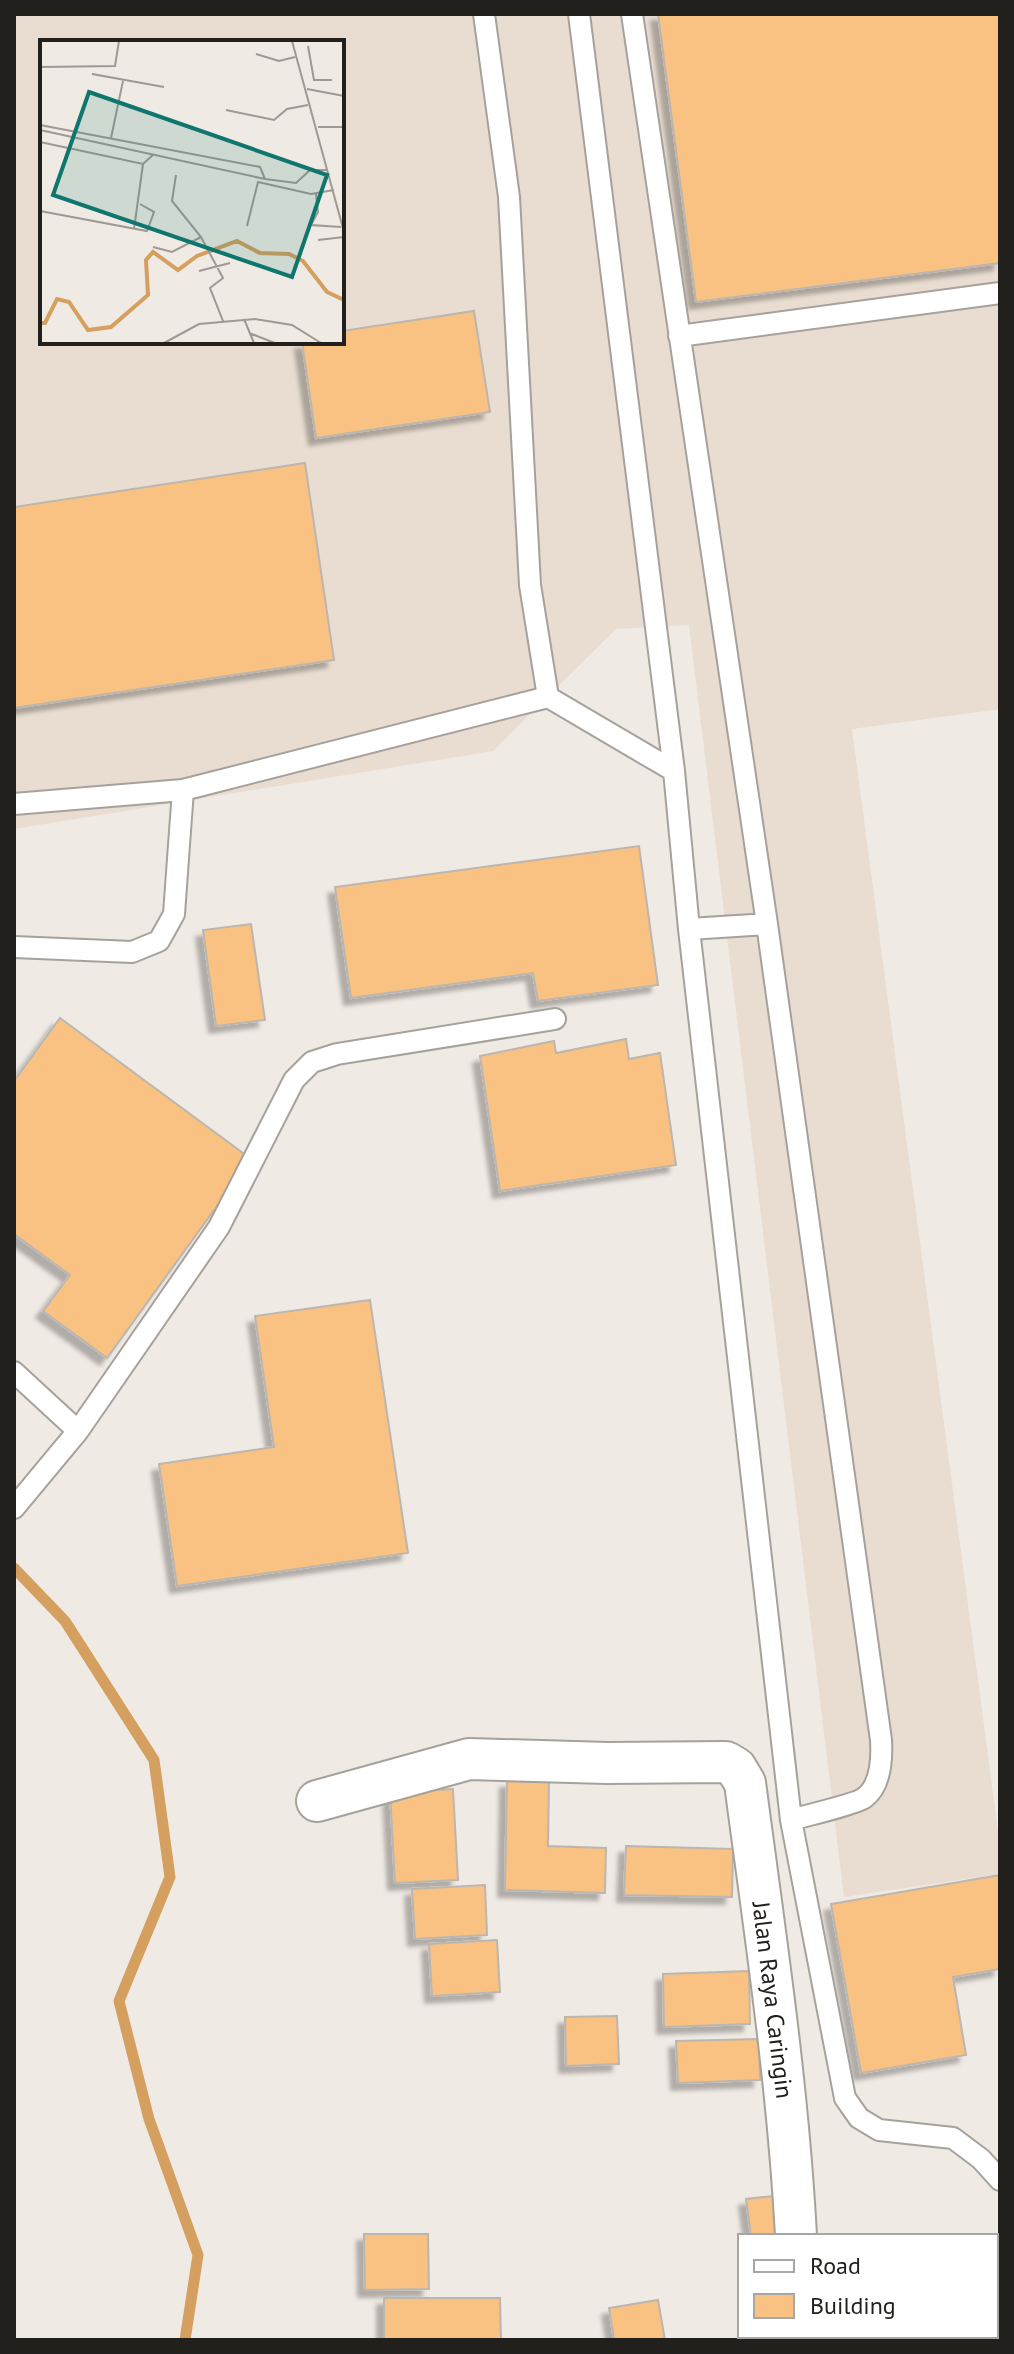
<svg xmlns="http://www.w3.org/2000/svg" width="1014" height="2354" font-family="'PT Sans',sans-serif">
<defs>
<filter id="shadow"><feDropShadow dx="-7" dy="7" stdDeviation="2" flood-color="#0004"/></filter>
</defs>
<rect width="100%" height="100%" fill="#f0eae4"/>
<!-- built -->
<path fill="#e9ddd1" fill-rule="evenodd" d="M14,14H1000V709L852,729L1000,1846V1874L844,1897L689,625L616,629L493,751L14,829ZM42,42H342V342H42Z"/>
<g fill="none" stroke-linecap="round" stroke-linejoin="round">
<!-- stream -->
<path stroke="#d49f5f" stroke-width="11" d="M14,1568L65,1621L154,1760L170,1877L119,2001L149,2119L198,2255L185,2340"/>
</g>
<!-- building -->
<path fill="#f9c282" stroke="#bbb6af" stroke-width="2" filter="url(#shadow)" d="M658,14H1000V263L696,302Z
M474,311L490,412L316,438L302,342H342V331Z
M305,463L334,660L14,708V507Z
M639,846L658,985L538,1001L533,973L351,998L335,887Z
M251,924L265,1020L216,1026L203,930Z
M60,1018L251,1159L107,1358L43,1311L70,1275L14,1234V1081Z
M626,1039L629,1059L660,1053L676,1165L500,1191L480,1056L554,1041L556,1053Z
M370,1300L408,1553L177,1586L159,1464L274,1447L255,1316Z
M507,1781L549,1782L548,1846L606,1848L605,1893L505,1890Z
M453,1789L458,1880L395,1883L390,1792Z
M626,1846L733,1849L732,1897L624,1895Z
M1000,1875V1969L953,1977L966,2055L861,2073L831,1904Z
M485,1885L487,1935L415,1939L412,1889Z
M497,1940L500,1992L432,1996L429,1944Z
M749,1971L750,2024L664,2027L663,1974Z
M617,2016L619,2064L566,2066L565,2017Z
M759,2039L760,2080L678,2083L676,2041Z
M781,2195L787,2236H751L746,2199Z
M364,2234H428L429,2289L365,2290Z
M384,2298H500L501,2340H384Z
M658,2300L665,2340H614L609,2308Z"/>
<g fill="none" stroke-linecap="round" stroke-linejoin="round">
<!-- service casing -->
<g stroke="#a7a19b" stroke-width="24">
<path id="service" d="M484,14L509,197L530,585L548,697L674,771
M579,14L674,771L689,929L791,1820L845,2098L859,2118L879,2130L953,2138L981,2159L1000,2180
M632,14L767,924L881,1740C882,1758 881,1786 864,1798C856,1804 804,1816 791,1820
M679,336L1000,293
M14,804L183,790L548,697
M689,929L767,924
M14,947L132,952L159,941L174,914L183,790
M14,1372L78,1431
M14,1508L78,1431L219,1227L294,1080L312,1062L337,1054L555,1019"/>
</g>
<!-- minor casing -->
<g stroke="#a7a19b" stroke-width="44">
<path id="minor" d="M317,1801L469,1759L607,1763L726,1762L736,1768L745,1783C765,1934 788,2084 796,2236
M826,2336L828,2340
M776,2340L781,2336"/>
</g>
<!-- service -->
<use href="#service" stroke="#fff" stroke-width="20"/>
<!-- minor -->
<use href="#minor" stroke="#fff" stroke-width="40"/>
</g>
<g text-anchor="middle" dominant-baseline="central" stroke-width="6" stroke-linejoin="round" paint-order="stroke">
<!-- street labels -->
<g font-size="24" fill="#22201d" stroke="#fff">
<text transform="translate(773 2000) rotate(83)">Jalan Raya Caringin</text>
</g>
</g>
<!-- overview -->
<g transform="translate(40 40)">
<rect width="304" height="304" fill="#f0eae4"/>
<path fill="none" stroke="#d49f5f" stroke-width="4" d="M0,283H5L17,259L29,262L48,290L71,287L108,255L106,220L113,212L138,230L157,216L197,201L220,213L249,214L263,221L287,252L304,260"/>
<path fill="none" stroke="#9e9994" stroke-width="2" d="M252,1L304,192M268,6L274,40H292M216,14L239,21L255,17M0,27L75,26L79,1M52,34L124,47M267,49L304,56M186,70L234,80L247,69L268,65M0,85L220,127L225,139M278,87H304M0,90L225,139L256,143L270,130H287M71,98L83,41M0,102L103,124L114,114M136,135L132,161L161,197L183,238L170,248L183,281M276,154L278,172L271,185L301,187M0,171L107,191L114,172L100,164M207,186L218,142L271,154L294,150M94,189L103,124M278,200L304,197M113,207L132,212L161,197M159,231L190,223M204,279L214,303M209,293L235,303M124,303L159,284L215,279L252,285L281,303"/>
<path fill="#0f766e" fill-opacity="0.15" stroke="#0f766e" stroke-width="4" d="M49,52L287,135L252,237L13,155Z"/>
<rect width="304" height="304" fill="none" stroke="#22201d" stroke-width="4"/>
</g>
<!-- border -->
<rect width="1014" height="2354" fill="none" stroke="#22201d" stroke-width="32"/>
<!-- legend -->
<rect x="738" y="2234" width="260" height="104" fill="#ffffff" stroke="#a7a6a5" stroke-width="2"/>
<rect x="754" y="2260" width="40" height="12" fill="#ffffff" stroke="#a7a6a5" stroke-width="2"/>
<text x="810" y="2274" font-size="24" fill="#22201d">Road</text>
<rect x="754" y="2294" width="40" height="24" fill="#f9c282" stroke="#a7a6a5" stroke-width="2"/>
<text x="810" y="2314" font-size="24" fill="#22201d">Building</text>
</svg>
